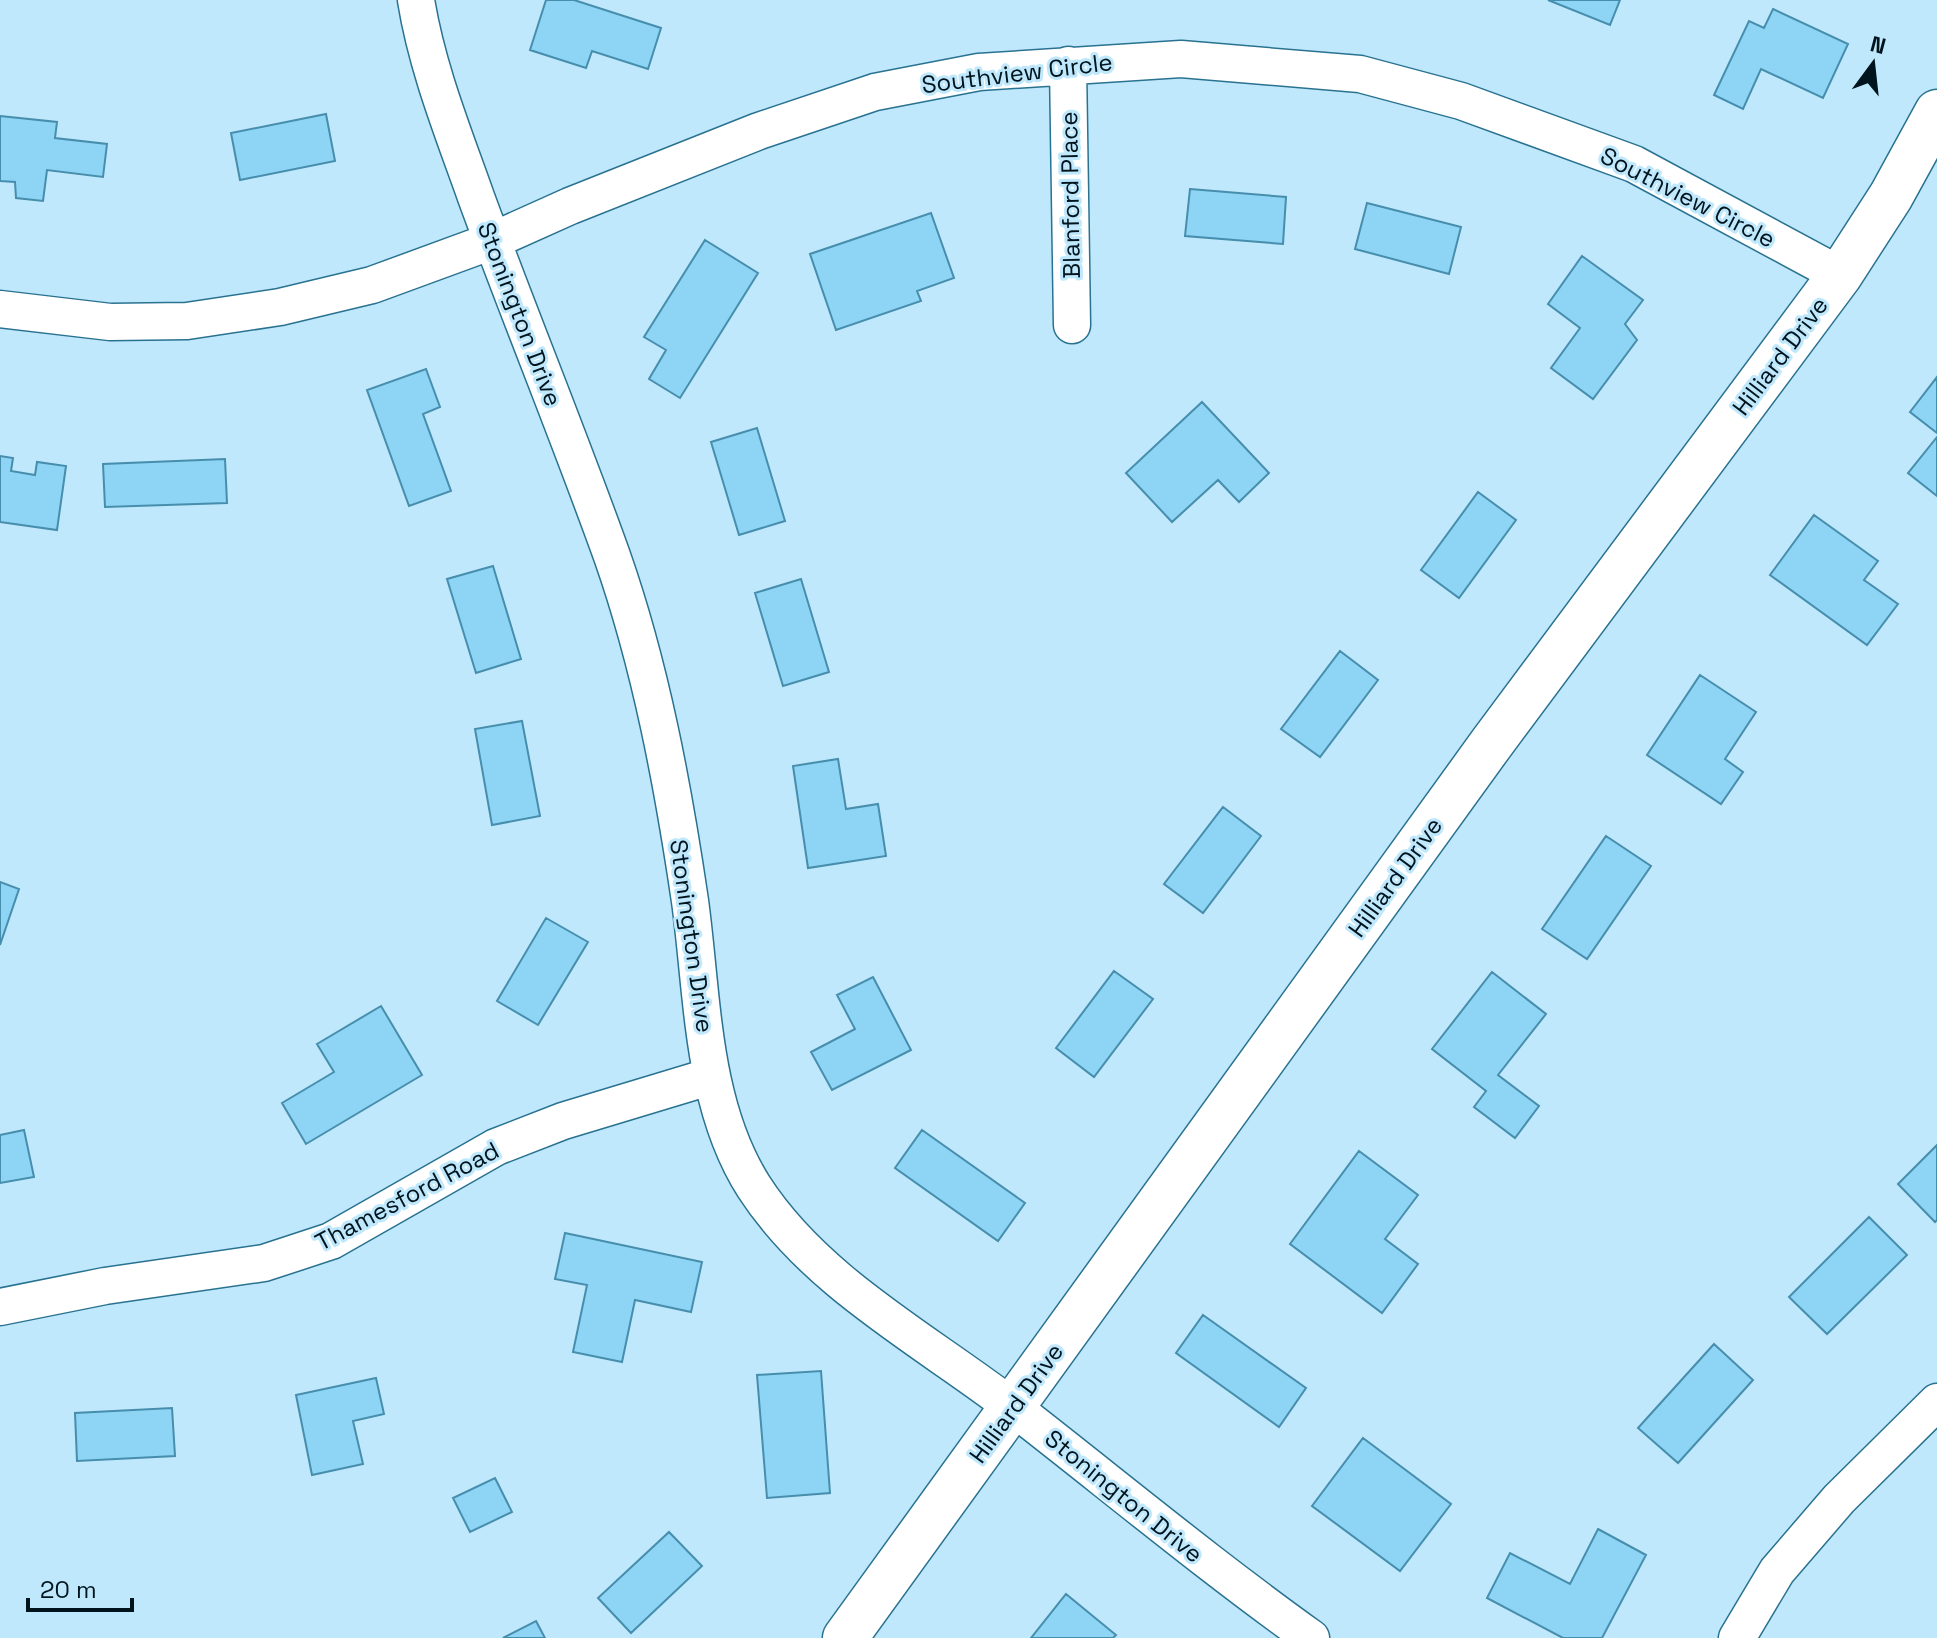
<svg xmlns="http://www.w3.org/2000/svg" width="1937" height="1638" font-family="'Space Grotesk',sans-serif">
<rect width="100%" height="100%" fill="#bfe8fc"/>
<!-- building -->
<path fill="#8dd4f5" stroke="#478ead" stroke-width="2" d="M546,0H574L661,28L648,69L592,51L586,68L530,50Z
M1548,0H1620L1610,25Z
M1773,9L1848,44L1823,98L1761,69L1743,109L1714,95L1749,21L1764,28Z
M326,114L335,161L240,180L231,133Z
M0,116L57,122L55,138L107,144L103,177L47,170L43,201L16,198L15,182L0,181Z
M1190,189L1286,197L1283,244L1185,236Z
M1367,203L1461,227L1449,274L1355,249Z
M931,213L954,278L917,291L921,301L836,330L810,254Z
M705,240L758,273L680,398L649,379L666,350L644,337Z
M1582,256L1643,300L1625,324L1637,340L1593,399L1551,368L1580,328L1548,304Z
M426,369L440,407L423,414L451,491L409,506L367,390Z
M1937,377V433L1910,412Z
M1202,402L1269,473L1239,502L1218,480L1172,522L1126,473Z
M757,428L785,521L739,535L711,442Z
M1937,437V496L1908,473Z
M0,456L13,458L11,471L35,475L37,462L66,466L57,530L0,522Z
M225,459L227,503L105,507L103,464Z
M1478,492L1516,520L1459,598L1421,570Z
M1814,515L1878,561L1864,580L1898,604L1867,645L1770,575Z
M493,566L521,659L476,673L447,579Z
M801,579L829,672L783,686L755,593Z
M1340,651L1378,680L1320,757L1281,729Z
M1700,675L1756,712L1725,759L1743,772L1721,804L1647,755Z
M522,721L540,816L492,825L475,729Z
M838,759L846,809L878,804L886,856L808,868L793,766Z
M1223,807L1261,836L1203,913L1164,884Z
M1606,836L1651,866L1587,959L1542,929Z
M0,882L19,889L0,945Z
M546,918L588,942L538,1025L497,1001Z
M1114,971L1153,999L1094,1077L1056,1048Z
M1492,972L1546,1014L1498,1075L1539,1106L1515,1138L1474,1107L1486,1091L1432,1049Z
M873,977L911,1050L832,1090L811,1052L855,1029L837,995Z
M381,1006L422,1075L306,1144L282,1103L334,1072L317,1044Z
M24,1130L34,1177L0,1183V1135Z
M922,1130L1025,1203L998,1241L895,1168Z
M1937,1145V1220L1935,1222L1898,1184Z
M1359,1151L1418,1195L1385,1239L1418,1264L1382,1313L1290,1244Z
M1869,1217L1907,1255L1827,1334L1789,1297Z
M565,1233L702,1262L691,1312L635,1300L622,1362L573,1352L587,1285L555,1279Z
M1203,1315L1306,1388L1279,1427L1176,1353Z
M1714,1344L1753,1380L1678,1463L1638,1428Z
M821,1371L830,1493L767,1498L757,1375Z
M376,1378L384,1414L353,1421L363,1464L312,1475L296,1395Z
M172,1408L175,1456L77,1461L75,1413Z
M1363,1438L1451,1504L1400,1571L1312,1506Z
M495,1478L512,1512L470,1532L453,1498Z
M1598,1529L1646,1555L1602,1638H1563L1487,1598L1510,1553L1570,1584Z
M669,1532L702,1566L631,1633L598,1598Z
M1066,1594L1116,1635L1113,1638H1031Z
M536,1621L545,1638H503Z"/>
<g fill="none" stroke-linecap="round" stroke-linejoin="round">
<!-- street casing -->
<g stroke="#297290" stroke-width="39">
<path id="street" d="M416,0C427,68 453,132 476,197C520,317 569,436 612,556C651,667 673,786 690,901C703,996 701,1104 754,1187C816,1283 927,1341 1015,1409C1114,1486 1209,1565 1311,1638
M1068,65L1072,325
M0,309L110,322L187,321L280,307L372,285L492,241L570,206L759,131L875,92L979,72L1181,59L1360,74L1461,101L1634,164L1840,275
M0,1307L105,1286L264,1263L331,1241L496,1147L563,1121L712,1076
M1737,1638L1777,1571L1839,1499L1937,1402"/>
</g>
<!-- secondary casing -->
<g stroke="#297290" stroke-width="47">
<path id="secondary" d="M845,1638L1491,744L1840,275L1891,196L1937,112"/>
</g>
<!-- street -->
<use href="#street" stroke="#fff" stroke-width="36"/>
<!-- secondary -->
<use href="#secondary" stroke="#fff" stroke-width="44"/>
</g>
<g text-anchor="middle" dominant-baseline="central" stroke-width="6" stroke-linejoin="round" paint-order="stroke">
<!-- street labels -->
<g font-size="24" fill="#00141d" stroke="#bfe8fc">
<text transform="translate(1017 73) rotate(-7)">Southview Circle</text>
<text transform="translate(1070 195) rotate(-91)">Blanford Place</text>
<text transform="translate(1688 197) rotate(27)">Southview Circle</text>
<text transform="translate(520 314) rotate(69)">Stonington Drive</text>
<text transform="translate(1780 356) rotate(-53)">Hilliard Drive</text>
<text transform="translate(1395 877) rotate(-54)">Hilliard Drive</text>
<text transform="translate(692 936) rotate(82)">Stonington Drive</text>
<text transform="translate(407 1196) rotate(-28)">Thamesford Road</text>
<text transform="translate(1016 1403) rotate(-54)">Hilliard Drive</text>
<text transform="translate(1124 1496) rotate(39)">Stonington Drive</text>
</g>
</g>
<!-- north arrow -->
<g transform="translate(1873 64) rotate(15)" stroke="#bfe8fc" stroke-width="6" paint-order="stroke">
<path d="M0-6L14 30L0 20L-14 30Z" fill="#00141d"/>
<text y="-12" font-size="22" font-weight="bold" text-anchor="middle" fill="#00141d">N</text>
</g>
<!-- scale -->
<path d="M28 1598v12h104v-12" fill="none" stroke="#00141d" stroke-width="4"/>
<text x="40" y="1598" font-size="24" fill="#00141d" stroke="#bfe8fc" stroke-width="6" paint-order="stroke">20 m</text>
</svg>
